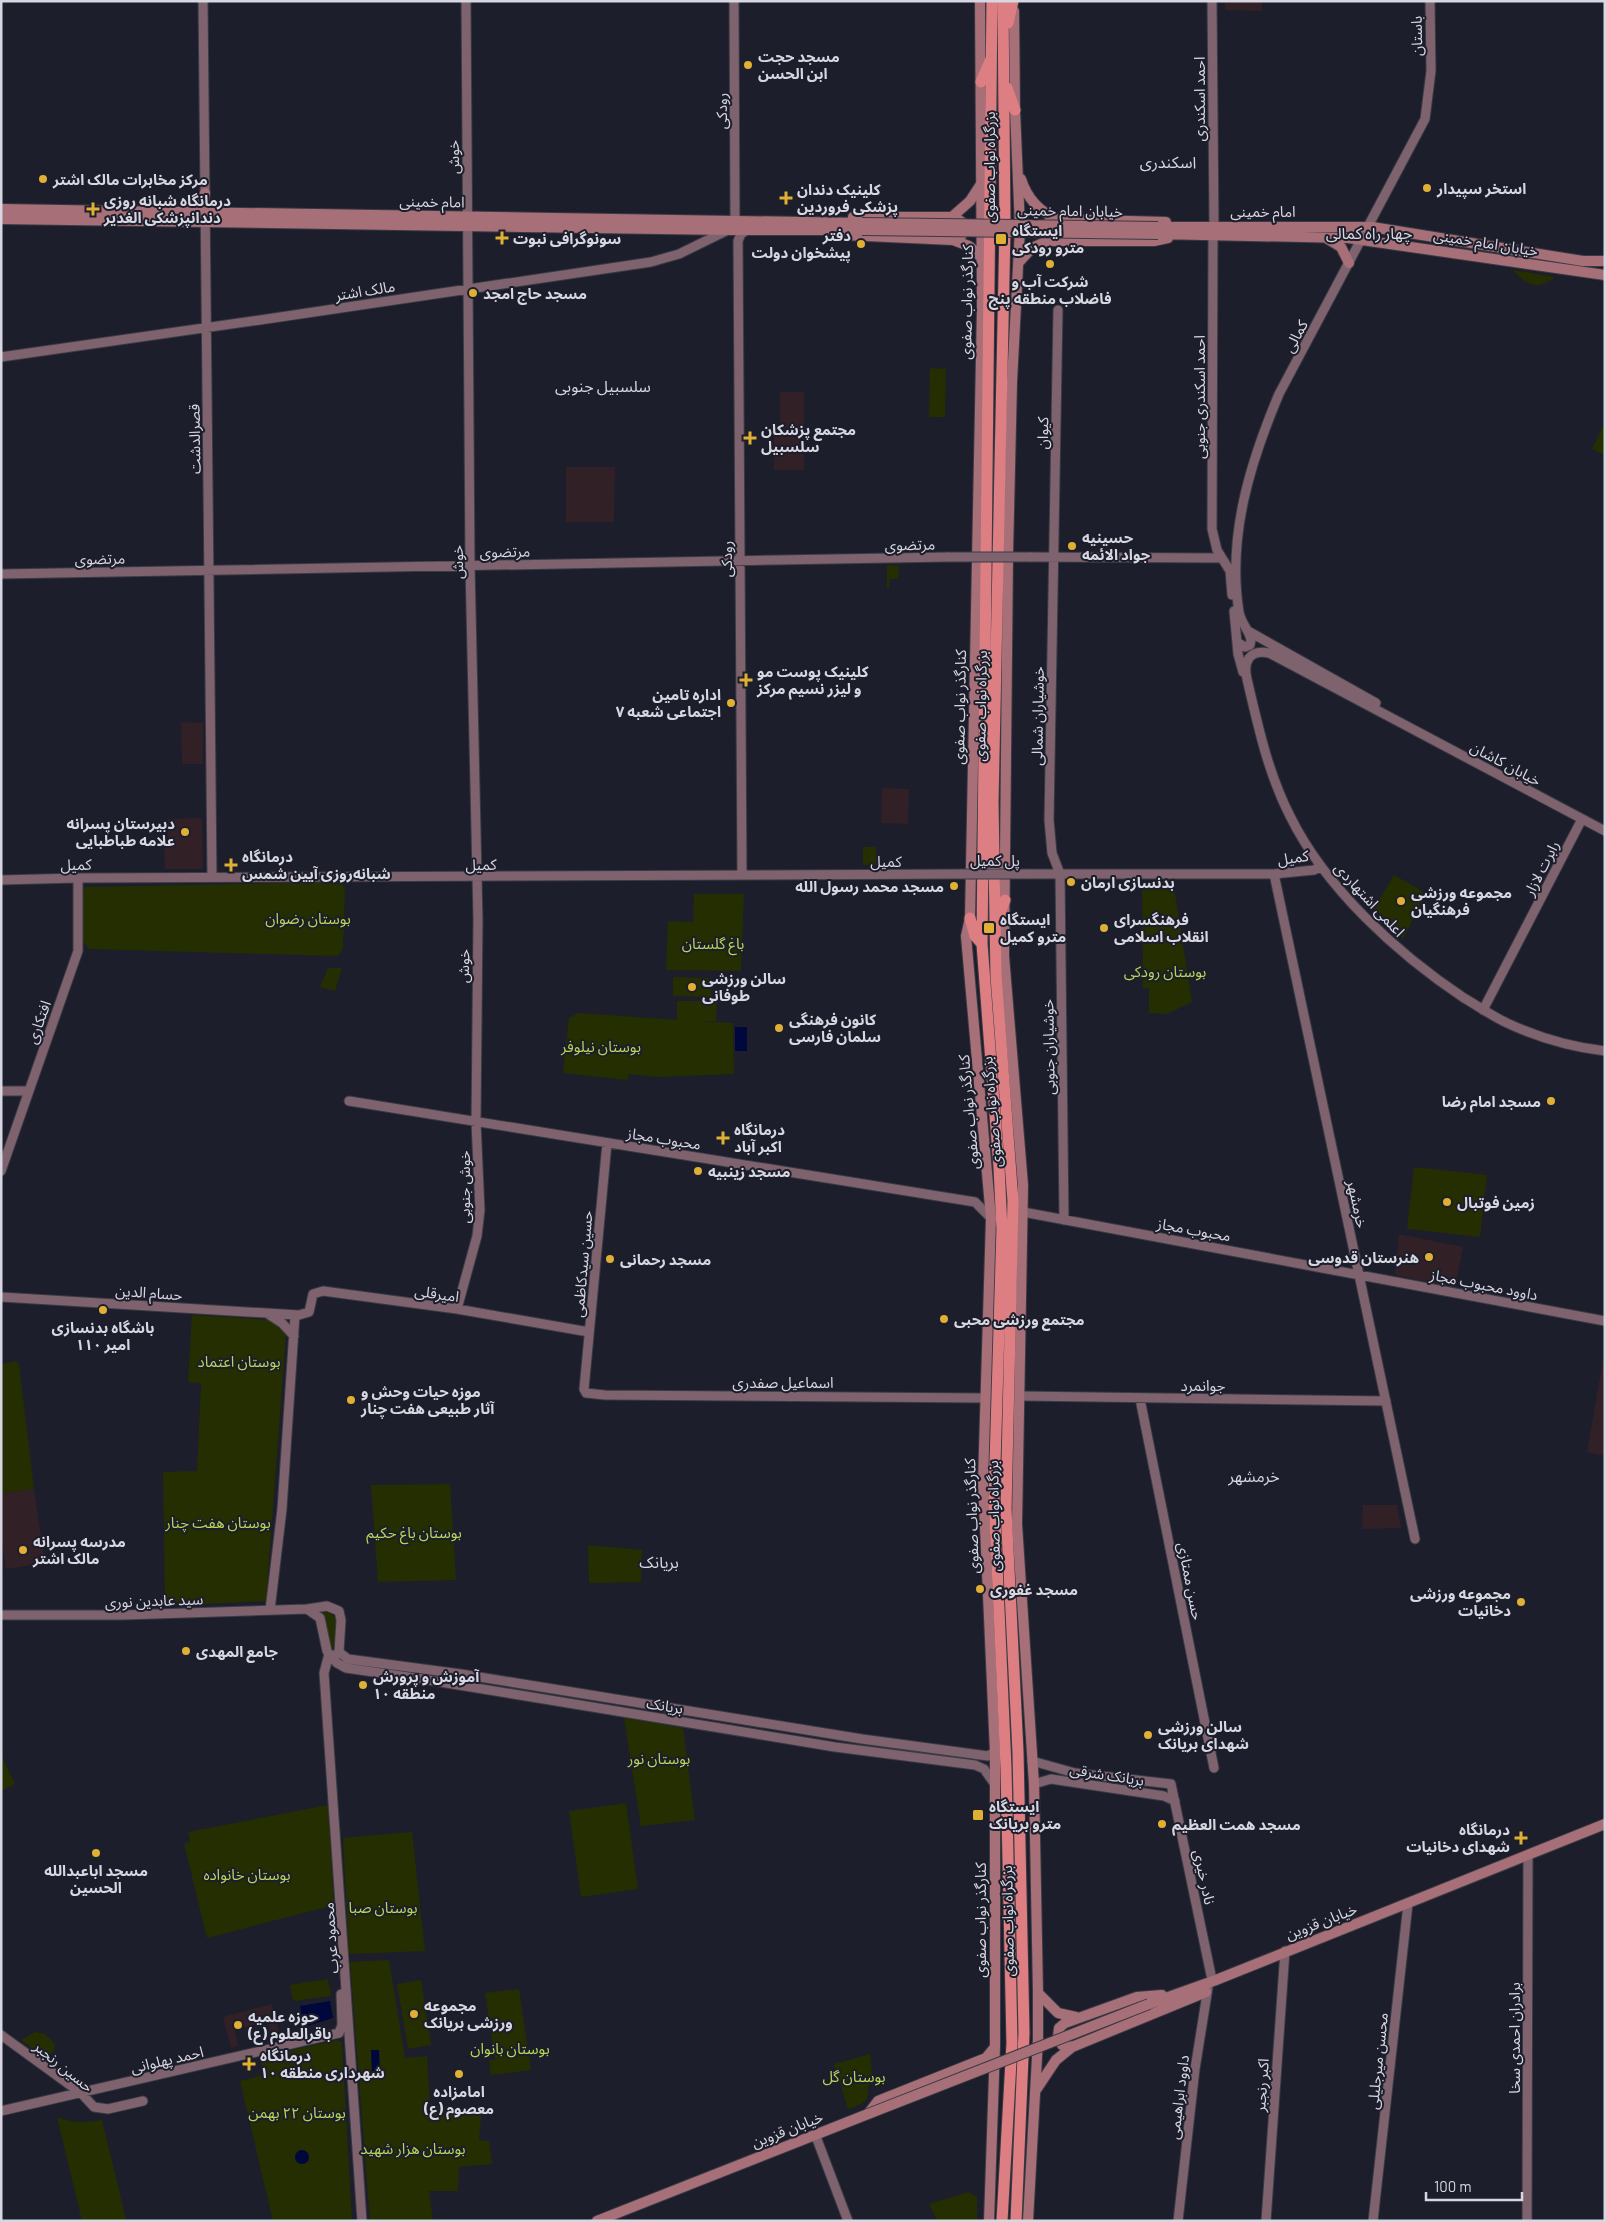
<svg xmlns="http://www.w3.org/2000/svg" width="1606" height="2222" font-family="Barlow,'Noto Sans Arabic',sans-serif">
<rect width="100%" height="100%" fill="#1d1e2b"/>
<!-- education -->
<path fill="#322027" d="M1225,1H1262V11L1225,10Z
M780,392H804V470H774V430H780Z
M566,467H615L614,522H566Z
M181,722L203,723V764H182Z
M882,788L909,789L908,824L881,823Z
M202,818L203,869H165L164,846H168V819Z
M1399,1234L1463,1247L1455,1287L1395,1275Z
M1605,1349V1456L1587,1452Z
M34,1489L45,1563L6,1569L1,1536V1493Z
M1363,1505H1397L1401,1528L1362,1529Z
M272,2004L279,2032L271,2034L267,2021L235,2030L238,2046L231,2048L223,2017Z"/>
<!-- green -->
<path fill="#242e01" d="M1513,270L1555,277C1537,291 1527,286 1513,270Z
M930,368L946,369L945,417H929Z
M1605,422V455L1592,449Z
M887,565L899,566L898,579H890L889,588H887Z
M863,847H876V865H863Z
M1394,875L1426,893L1403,939L1374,908Z
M1173,881L1192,1002L1167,1014L1149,1013V988H1143L1142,883Z
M341,882L345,887L343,949L338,956L89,949L82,940L83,890L85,887Z
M694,894H744L741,971L666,970L668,921L693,922Z
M328,968H342L335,991L320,987Z
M673,977L711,978V997L673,996Z
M677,1001H717L716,1021H699L733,1023L734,1074L657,1077L629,1074L627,1080L563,1073L569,1018L578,1013L677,1020Z
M1414,1167L1487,1175L1480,1237L1407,1229Z
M192,1315L287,1321L266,1601L165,1606L163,1472L197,1471L201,1383L188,1382Z
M16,1361L19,1364L34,1489L1,1493V1364Z
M450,1484L456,1580L378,1582L371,1485Z
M588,1545L642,1550L641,1582L589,1583Z
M327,1610L336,1618C337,1627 336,1645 331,1652L325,1619L316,1611Z
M624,1718L683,1728L695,1820L641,1826Z
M1,1754L15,1784L1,1791Z
M626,1803L638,1889L581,1897L569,1811Z
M328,1805L334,1905L207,1938L184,1844L190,1842L188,1832Z
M412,1832L425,1951L349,1954L343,1838Z
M389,1960L405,2058L427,2056L430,2105L482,2108L479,2140L489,2141L492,2164L459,2167L458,2191H429L433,2221H370L350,1962Z
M328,1979L331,1996L293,2001L290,1985Z
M421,1980L431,2045L408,2049L397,1984Z
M519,1989L531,2070L491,2075L489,2060H495L485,1993Z
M35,2032L45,2034L55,2044L54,2052L42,2056L21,2040Z
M338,2040L342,2043L352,2221H273L240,2081L264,2075L260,2057Z
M870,2054L873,2084L868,2085C870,2103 863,2103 848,2109L834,2064Z
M57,2117C73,2123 85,2123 102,2120L126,2219L115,2221H82Z
M969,2192L977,2197V2221H937L929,2204Z"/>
<!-- water -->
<path fill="#00073c" d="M735,1027H747V1051H735Z
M330,2001L333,2018L304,2027L300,2006Z
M371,2050H379L380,2076L372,2077Z
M295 2157a7 7 0 1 1 14 0a7 7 0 1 1-14 0Z"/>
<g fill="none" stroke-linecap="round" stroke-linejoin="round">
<!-- secondary casing -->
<g stroke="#3a3a44" stroke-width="11">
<path id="secondary" d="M203,1L212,877
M734,1L735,221
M1212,1L1214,226
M1213,235L1212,529L1217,550L1230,571L1232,595
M1058,310L1049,820L1052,853L1060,874L1064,1220
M1,357C218,327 434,294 651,262L679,254L728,230
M1030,557L1221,558
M1,574L949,557
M1234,611L1238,654L1243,672
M1248,631L1376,703
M1237,642L1245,647L1250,645L1251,640C1249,630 1241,623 1239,612C1227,537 1250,463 1279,394L1425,119L1431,71L1430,1
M1605,831L1269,653C1249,649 1243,662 1247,679C1258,726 1268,773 1290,816C1326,889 1398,954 1464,998C1478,1006 1492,1016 1507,1023C1537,1037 1571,1047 1605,1051
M1029,874H1274L1314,870L1321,866
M1274,874L1415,1539
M742,875L738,241L741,234L747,230
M1,880L78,878L962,874
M1483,1010L1582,819
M1,1091H28
M349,1101L975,1202L991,1218
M607,1143L584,1389L586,1393L605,1395L985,1398
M1,1171L78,951V878
M1023,1212L1605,1321
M1,1297L299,1315L309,1312L313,1294L323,1291L457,1309L589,1332
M457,1309L477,1236L480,1210L476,1122L478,920L470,565L466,1
M268,1314L282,1323L294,1336
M1020,1396L1386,1401
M1140,1399L1214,1768
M270,1610L282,1509L295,1315
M1,1615H124L307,1609L327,1606L339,1611L341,1620L339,1652L335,1656L329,1654L327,1651L320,1618L307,1609
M339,1652L348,1659L461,1674L862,1739L988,1756L995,1752
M329,1654L337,1663L346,1668L422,1679L835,1747L975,1765L984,1769L994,1783
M329,1654L324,1673L362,2221
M1032,1761L1075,1773L1171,1784L1211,1975
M1034,1784L1051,1779L1164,1796L1175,1801
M339,2033L342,2025L341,1994
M1,2035L81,2093L94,2107L108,2109L143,2101
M1,2111L339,2033
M815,2134L848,2221
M1178,2221L1195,2069L1208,1988
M1266,2221L1285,1951
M1373,2221L1408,1904
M1527,2221L1528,1855"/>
</g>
<!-- primary casing -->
<g stroke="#3a3a44" stroke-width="12">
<path id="primary" d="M980,1L982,307L970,918L966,936L991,1218L983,1482L995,1752V2046L989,2221
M1014,11L1015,110L1020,228L1012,382L1008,554L1004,956L1023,1185L1017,1524L1034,1784L1038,1993V2039L1028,2221
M1021,179C1027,198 1038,211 1057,219
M1,209L862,223
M189,212L201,203L205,193
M953,216L970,201L981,184
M853,217H955L963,223L964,230L961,236L953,240
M1,219L728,230H862
M1158,227H1372L1583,261H1605
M1046,231L1048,223L1055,219L1166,222
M1158,234L1348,238L1605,275
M844,235L953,240L969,246L982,258
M1326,238L1341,247L1349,263
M1019,262L1032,248L1047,241H1154L1168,238
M1038,1993L1058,2013L1076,2017
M1149,2004L1216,1980L1605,1824
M1072,2047L1062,2045L1058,2037L1059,2028L1065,2023L1137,1997L1162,1995
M1036,2090L1056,2060L1072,2047L1206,1992
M597,2221L868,2114L878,2101L986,2058L995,2047"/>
</g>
<!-- highway casing -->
<g stroke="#3a3a44" stroke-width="13">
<path id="highway" d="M992,1L982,944L999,1167L1002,1229L994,1497L1006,1768L1012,2043L1002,2221
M1003,1L1005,228L993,802L996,976L1013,1201L1006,1509L1018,1752L1024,2033L1016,2221
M1008,23L1013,1
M981,82L991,59
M1007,88L1015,110
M970,918L975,936L982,944
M997,920L1005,900"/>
</g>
<!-- secondary -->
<use href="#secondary" stroke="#7e626e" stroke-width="9"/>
<!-- primary -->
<use href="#primary" stroke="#a76f77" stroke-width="10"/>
<!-- highway -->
<use href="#highway" stroke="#dd7f82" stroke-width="11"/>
<!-- secondary-bridge casing -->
<g stroke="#3a3a44" stroke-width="11" stroke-linecap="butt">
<path id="secondary-bridge" d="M949,557H1030
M962,874H1029"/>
</g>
<!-- primary-bridge casing -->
<g stroke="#3a3a44" stroke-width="12" stroke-linecap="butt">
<path id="primary-bridge" d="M862,223L1158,227
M862,230L1158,234
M868,2114L1149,2004"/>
</g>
<!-- secondary-bridge -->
<use href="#secondary-bridge" stroke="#7e626e" stroke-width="9"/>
<!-- primary-bridge -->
<use href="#primary-bridge" stroke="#a76f77" stroke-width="10"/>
</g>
<!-- markers -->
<g fill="#dfb034" stroke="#1d1e2b" stroke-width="2">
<circle cx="748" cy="65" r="5"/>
<circle cx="43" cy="179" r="5"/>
<circle cx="1427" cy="188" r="5"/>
<path d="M783.5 190.5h5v5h5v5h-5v5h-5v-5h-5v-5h5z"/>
<path d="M90.5 201.5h5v5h5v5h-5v5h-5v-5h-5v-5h5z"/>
<path d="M499.5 230.5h5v5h5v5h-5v5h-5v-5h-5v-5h5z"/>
<rect x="995" y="233" width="12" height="12" rx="2.5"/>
<circle cx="861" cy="244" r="5"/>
<circle cx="1050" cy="264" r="5"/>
<circle cx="473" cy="293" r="5"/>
<path d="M747.5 430.5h5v5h5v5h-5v5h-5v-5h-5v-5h5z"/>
<circle cx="1072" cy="546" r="5"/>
<path d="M743.5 672.5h5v5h5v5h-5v5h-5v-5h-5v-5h5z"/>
<circle cx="731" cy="703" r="5"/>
<circle cx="185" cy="832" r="5"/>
<path d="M228.5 857.5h5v5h5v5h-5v5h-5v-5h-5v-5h5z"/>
<circle cx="1071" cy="882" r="5"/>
<circle cx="954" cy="886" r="5"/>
<circle cx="1401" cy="901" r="5"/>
<rect x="983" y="922" width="12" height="12" rx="2.5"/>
<circle cx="1104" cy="928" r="5"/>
<circle cx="692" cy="987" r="5"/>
<circle cx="779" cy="1028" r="5"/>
<circle cx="1551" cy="1101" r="5"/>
<path d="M720.5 1130.5h5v5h5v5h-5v5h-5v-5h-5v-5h5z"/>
<circle cx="698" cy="1171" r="5"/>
<circle cx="1447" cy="1202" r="5"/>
<circle cx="1429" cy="1257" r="5"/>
<circle cx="610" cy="1259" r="5"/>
<circle cx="103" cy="1310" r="5"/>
<circle cx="944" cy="1319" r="5"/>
<circle cx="351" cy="1400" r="5"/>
<circle cx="23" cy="1550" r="5"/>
<circle cx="980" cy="1589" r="5"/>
<circle cx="1521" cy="1602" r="5"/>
<circle cx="186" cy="1651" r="5"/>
<circle cx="363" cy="1685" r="5"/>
<circle cx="1148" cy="1735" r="5"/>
<rect x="972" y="1809" width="12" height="12" rx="2.5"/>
<circle cx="1162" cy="1824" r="5"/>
<path d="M1518.5 1830.5h5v5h5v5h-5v5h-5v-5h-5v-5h5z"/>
<circle cx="96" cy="1853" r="5"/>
<circle cx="414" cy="2014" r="5"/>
<circle cx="238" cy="2025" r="5"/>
<path d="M246.5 2056.5h5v5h5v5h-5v5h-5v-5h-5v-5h5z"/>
<circle cx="459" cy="2074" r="5"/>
</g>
<g text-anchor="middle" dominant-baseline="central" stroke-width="4" stroke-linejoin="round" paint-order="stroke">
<!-- street labels -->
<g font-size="15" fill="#d7d7e1" stroke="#1d1e2b">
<text transform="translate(1416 36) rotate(-91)">باستان</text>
<text transform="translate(1199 99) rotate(-90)">احمد اسکندری</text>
<text transform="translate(721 111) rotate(-90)">رودکی</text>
<text transform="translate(453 157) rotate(-91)">خوش</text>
<text transform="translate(989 167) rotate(-90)">بزرگراه نواب صفوی</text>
<text transform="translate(432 201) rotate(1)">امام خمینی</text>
<text transform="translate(1070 210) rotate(1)">خیابان امام خمینی</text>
<text x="1263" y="211">امام خمینی</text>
<text transform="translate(1486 242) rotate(9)">خیابان امام خمینی</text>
<text transform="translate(365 290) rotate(-9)">مالک اشتر</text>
<text transform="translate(966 302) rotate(-89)">کنارگذر نواب صفوی</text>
<text transform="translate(1295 336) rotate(-62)">کمالی</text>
<text transform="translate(1199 397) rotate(-90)">احمد اسکندری جنوبی</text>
<text transform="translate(1042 433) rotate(-89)">کیوان</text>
<text transform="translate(194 439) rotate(-91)">قصرالدشت</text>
<text transform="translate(910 544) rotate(-1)">مرتضوی</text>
<text transform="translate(505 551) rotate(-1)">مرتضوی</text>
<text transform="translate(100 558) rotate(-1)">مرتضوی</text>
<text transform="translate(726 559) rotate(-90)">رودکی</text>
<text transform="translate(457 562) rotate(-91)">خوش</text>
<text transform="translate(980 706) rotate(-89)">بزرگراه نواب صفوی</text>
<text transform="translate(959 707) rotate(-89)">کنارگذر نواب صفوی</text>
<text transform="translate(1037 716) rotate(-89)">خوشیاران شمالی</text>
<text transform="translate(1506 763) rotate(28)">خیابان کاشان</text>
<text transform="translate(1293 857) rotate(-8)">کمیل</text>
<text x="995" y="860">پل کمیل</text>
<text x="886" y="861">کمیل</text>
<text transform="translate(76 864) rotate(-1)">کمیل</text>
<text transform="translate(481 864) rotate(-1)">کمیل</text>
<text transform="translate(1541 868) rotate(-63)">رابرت لازار</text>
<text transform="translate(1370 899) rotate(47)">اعلمی اشتهاردی</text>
<text transform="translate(463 966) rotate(-88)">خوش</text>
<text transform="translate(38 1022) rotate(-70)">افتکاری</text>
<text transform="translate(1048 1047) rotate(-91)">خوشیاران جنوبی</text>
<text transform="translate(968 1112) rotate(-95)">کنارگذر نواب صفوی</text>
<text transform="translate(991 1112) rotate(-95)">بزرگراه نواب صفوی</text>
<text transform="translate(664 1138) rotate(9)">محبوب مجاز</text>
<text transform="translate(464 1187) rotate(-90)">خوش جنوبی</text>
<text transform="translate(1358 1204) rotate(78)">خرمشهر</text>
<text transform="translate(1194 1229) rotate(10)">محبوب مجاز</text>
<text transform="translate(582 1264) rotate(-85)">حسین سیدکاظمی</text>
<text transform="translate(1484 1284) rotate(11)">داوود محبوب مجاز</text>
<text transform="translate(149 1292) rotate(4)">حسام الدین</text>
<text transform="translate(437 1293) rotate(8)">امیرقلی</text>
<text x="783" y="1382">اسماعیل صفدری</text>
<text x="1203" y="1385">جوانمرد</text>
<text transform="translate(971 1516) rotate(-92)">کنارگذر نواب صفوی</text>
<text transform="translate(993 1516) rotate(-91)">بزرگراه نواب صفوی</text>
<text transform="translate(1191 1581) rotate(79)">حسن ممتازی</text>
<text transform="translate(154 1600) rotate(-2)">سید عابدین نوری</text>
<text transform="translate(665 1705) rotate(9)">بریانک</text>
<text transform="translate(1107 1774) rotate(9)">بریانک شرقی</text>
<text transform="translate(1205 1877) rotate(78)">نادر خیری</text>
<text transform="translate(980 1920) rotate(-90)">کنارگذر نواب صفوی</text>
<text transform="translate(1007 1921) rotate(-91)">بزرگراه نواب صفوی</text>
<text transform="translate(1321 1921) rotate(-21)">خیابان قزوین</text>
<text transform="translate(330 1938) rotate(-94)">محمود عرب</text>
<text transform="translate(1514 2038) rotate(-90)">برادران احمدی سخا</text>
<text transform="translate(167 2059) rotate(-13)">احمد پهلوانی</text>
<text transform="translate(1377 2061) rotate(-84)">محسن میرجلیلی</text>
<text transform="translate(64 2066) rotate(39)">حسین رنجبر</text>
<text transform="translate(1261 2085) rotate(-86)">اکبر رنجبر</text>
<text transform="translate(1178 2097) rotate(-83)">داوود ابراهیمی</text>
<text transform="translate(787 2129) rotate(-21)">خیابان قزوین</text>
</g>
<!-- poi labels -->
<g font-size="15" font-weight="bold" fill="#d7d7e1" stroke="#1d1e2b" text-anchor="start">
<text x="758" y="56">مسجد حجت<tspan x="758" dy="17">ابن الحسن</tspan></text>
<text x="53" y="179">مرکز مخابرات مالک اشتر</text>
<text x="1437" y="188">استخر سپیدار</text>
<text x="797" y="189">کلینیک دندان<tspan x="797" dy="17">پزشکی فروردین</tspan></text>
<text x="104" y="200">درمانگاه شبانه روزی<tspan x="104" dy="17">دندانپزشکی الغدیر</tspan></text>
<text x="1012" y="230">ایستگاه<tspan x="1012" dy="17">مترو رودکی</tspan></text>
<text x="851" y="235" text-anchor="end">دفتر<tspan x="851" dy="17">پیشخوان دولت</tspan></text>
<text x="513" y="238">سونوگرافی نبوت</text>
<text x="1050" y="281" text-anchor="middle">شرکت آب و<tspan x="1050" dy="17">فاضلاب منطقه پنج</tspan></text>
<text x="483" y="293">مسجد حاج امجد</text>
<text x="761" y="429">مجتمع پزشکان<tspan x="761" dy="17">سلسبیل</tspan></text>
<text x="1082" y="537">حسینیه<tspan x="1082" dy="17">جواد الائمه</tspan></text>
<text x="757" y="671">کلینیک پوست مو<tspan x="757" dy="17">و لیزر نسیم مرکز</tspan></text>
<text x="721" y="694" text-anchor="end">اداره تامین<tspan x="721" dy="17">اجتماعی شعبه ۷</tspan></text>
<text x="175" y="823" text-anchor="end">دبیرستان پسرانه<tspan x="175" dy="17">علامه طباطبایی</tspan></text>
<text x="242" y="856">درمانگاه<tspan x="242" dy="17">شبانه‌روزی آیین شمس</tspan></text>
<text x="1081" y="882">بدنسازی ارمان</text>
<text x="944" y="886" text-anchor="end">مسجد محمد رسول الله</text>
<text x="1411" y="892">مجموعه ورزشی<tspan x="1411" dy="17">فرهنگیان</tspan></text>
<text x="1000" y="919">ایستگاه<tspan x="1000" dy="17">مترو کمیل</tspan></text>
<text x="1114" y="919">فرهنگسرای<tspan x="1114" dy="17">انقلاب اسلامی</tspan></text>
<text x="702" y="978">سالن ورزشی<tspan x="702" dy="17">طوفانی</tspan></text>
<text x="789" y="1019">کانون فرهنگی<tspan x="789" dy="17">سلمان فارسی</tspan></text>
<text x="1541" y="1101" text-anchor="end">مسجد امام رضا</text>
<text x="734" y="1129">درمانگاه<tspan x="734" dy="17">اکبر آباد</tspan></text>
<text x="708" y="1171">مسجد زینبیه</text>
<text x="1457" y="1202">زمین فوتبال</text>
<text x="1419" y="1257" text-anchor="end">هنرستان قدوسی</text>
<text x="620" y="1259">مسجد رحمانی</text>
<text x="954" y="1319">مجتمع ورزشی محبی</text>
<text x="103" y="1327" text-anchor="middle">باشگاه بدنسازی<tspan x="103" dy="17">امیر ۱۱۰</tspan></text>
<text x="361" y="1391">موزه حیات وحش و<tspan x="361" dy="17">آثار طبیعی هفت چنار</tspan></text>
<text x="33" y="1541">مدرسه پسرانه<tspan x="33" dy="17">مالک اشتر</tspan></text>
<text x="990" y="1589">مسجد غفوری</text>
<text x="1511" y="1593" text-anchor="end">مجموعه ورزشی<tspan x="1511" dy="17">دخانیات</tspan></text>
<text x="196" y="1651">جامع المهدی</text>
<text x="373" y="1676">آموزش و پرورش<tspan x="373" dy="17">منطقه ۱۰</tspan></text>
<text x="1158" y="1726">سالن ورزشی<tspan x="1158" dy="17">شهدای بریانک</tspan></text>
<text x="989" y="1806">ایستگاه<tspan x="989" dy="17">مترو بریانک</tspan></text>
<text x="1172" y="1824">مسجد همت العظیم</text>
<text x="1510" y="1829" text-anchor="end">درمانگاه<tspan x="1510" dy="17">شهدای دخانیات</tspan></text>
<text x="96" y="1870" text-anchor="middle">مسجد اباعبدالله<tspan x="96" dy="17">الحسین</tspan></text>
<text x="424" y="2005">مجموعه<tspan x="424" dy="17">ورزشی بریانک</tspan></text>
<text x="248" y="2016">حوزه علمیه<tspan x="248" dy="17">باقرالعلوم (ع)</tspan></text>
<text x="260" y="2055">درمانگاه<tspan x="260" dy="17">شهرداری منطقه ۱۰</tspan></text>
<text x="459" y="2091" text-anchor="middle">امامزاده<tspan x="459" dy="17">معصوم (ع)</tspan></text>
</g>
<!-- park labels -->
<g font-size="15" fill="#b7d758" stroke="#1d1e2b">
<text x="308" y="918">بوستان رضوان</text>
<text x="713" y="943">باغ گلستان</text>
<text x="1165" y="971">بوستان رودکی</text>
<text x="601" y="1046">بوستان نیلوفر</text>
<text x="239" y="1361">بوستان اعتماد</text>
<text x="218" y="1522">بوستان هفت چنار</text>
<text x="414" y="1532">بوستان باغ حکیم</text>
<text x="659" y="1758">بوستان نور</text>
<text x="247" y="1874">بوستان خانواده</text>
<text x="383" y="1907">بوستان صبا</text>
<text x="510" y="2048">بوستان بانوان</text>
<text x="854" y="2076">بوستان گل</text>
<text x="297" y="2112">بوستان ۲۲ بهمن</text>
<text x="413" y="2148">بوستان هزار شهید</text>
</g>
<!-- neighbourhood labels -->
<g font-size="16" fill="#d7d7e1" stroke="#1d1e2b">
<text x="1168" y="161">اسکندری</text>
<text x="1369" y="232">چهار راه کمالی</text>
<text x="603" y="385">سلسبیل جنوبی</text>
<text x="1254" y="1475">خرمشهر</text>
<text x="659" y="1561">بریانک</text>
</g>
</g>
<!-- border -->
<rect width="1606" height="2222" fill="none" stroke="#d7d7e1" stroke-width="5"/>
<!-- scale -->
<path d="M1426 2192v8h96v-8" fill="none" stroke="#d7d7e1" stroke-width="2.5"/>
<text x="1434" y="2192" font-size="15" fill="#d7d7e1" stroke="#1d1e2b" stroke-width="4" paint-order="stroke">100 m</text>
</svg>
